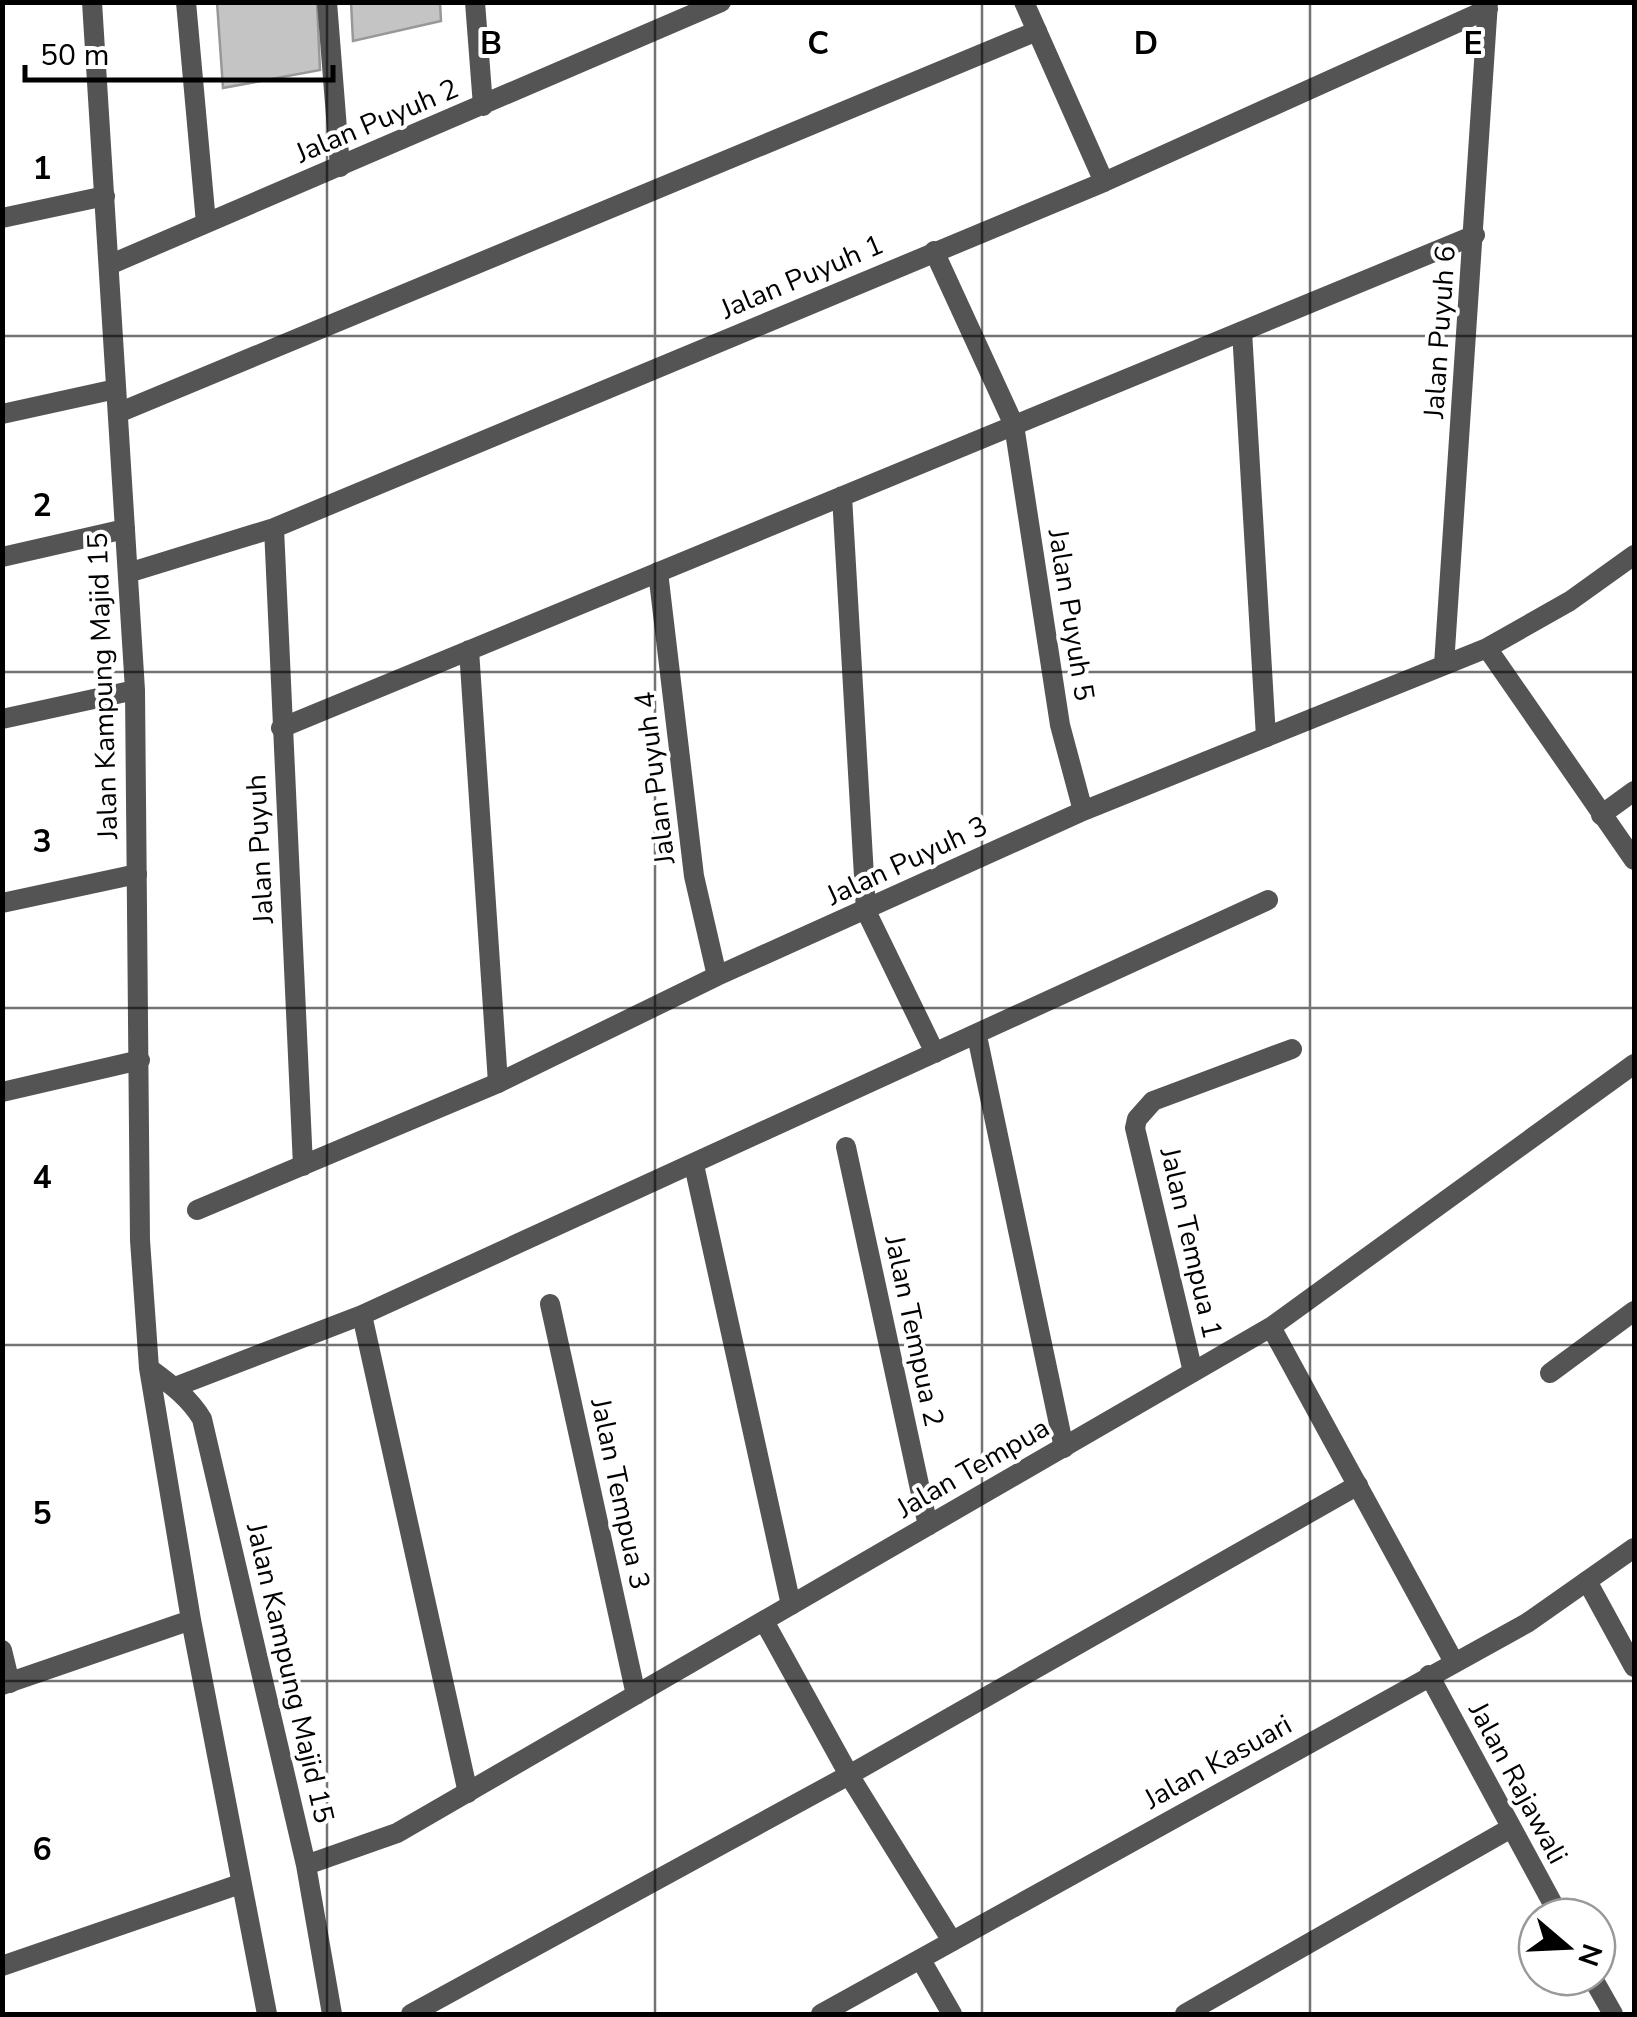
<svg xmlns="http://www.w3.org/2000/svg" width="1637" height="2017" font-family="'Nunito Sans',sans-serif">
<rect width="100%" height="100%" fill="#fff"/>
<!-- building -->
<path fill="#c4c4c4" stroke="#989898" stroke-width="2.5" d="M217,2H317L320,70L223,88Z
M351,2H440L441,21L353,41Z"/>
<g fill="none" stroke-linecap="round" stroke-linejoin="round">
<!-- lane -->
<path stroke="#545454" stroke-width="20" d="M327,2L340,167
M2,218L105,196
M934,251L1014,425
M1242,331L1266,737
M118,413L1037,31
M842,496L866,911L935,1053
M2,557L125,529
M469,650L498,1083
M281,728L1475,235
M1601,815L1634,791
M2,903L137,874
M977,1036L1064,1448
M694,1165L791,1605
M362,1315L468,1793
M1550,1373L1634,1311
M175,1387L362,1315L1268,900
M1587,1581L1634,1667
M764,1621L849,1775L952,1941
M2,1650L10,1683
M921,1960L952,2014
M411,2014L849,1775L1358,1485
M1185,2014L1511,1828"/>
<!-- street -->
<path stroke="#545454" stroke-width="20" d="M92,2L135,690L140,1240L149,1368L191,1620L267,2014
M186,2L206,223
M475,2L483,106
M1024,2L1104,182
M109,265L721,2
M2,414L116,389
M1014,425L1060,725L1083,811
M274,528L303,1166
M658,572L694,876L717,976
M128,573L274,528L1104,182L1488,9
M1487,648L1634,860
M1444,665L1488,2
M2,719L135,690
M2,1092L140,1060
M846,1147L928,1526
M197,1210L498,1083L717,976L1083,811L1487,648L1570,601L1634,555
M550,1304L636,1695
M1271,1327L1454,1662
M149,1368C169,1383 189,1397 202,1419L306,1865L332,2014
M1193,1372L1135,1128L1137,1119L1153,1101L1292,1049
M1429,1675L1560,1917
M2,1685L191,1620
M306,1865L397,1833L1271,1327L1634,1064
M2,1966L240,1884
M1592,1977L1613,2014
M821,2014L1527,1623L1634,1548"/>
</g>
<!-- grid -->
<path fill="none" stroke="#000" stroke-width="2.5" stroke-opacity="0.55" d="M327,2V2014M655,2V2014M982,2V2014M1310,2V2014M2,336H1634M2,672H1634M2,1008H1634M2,1345H1634M2,1681H1634"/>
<g text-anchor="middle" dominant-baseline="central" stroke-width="8" stroke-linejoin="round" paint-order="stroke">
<!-- street labels -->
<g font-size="28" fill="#000" stroke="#fff">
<text transform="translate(377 121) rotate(-23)">Jalan Puyuh 2</text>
<text transform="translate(802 277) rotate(-23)">Jalan Puyuh 1</text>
<text transform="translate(1440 332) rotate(-86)">Jalan Puyuh 6</text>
<text transform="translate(1071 615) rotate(81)">Jalan Puyuh 5</text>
<text transform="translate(103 686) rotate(-92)">Jalan Kampung Majid 15</text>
<text transform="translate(655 778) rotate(-97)">Jalan Puyuh 4</text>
<text transform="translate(260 849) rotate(-93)">Jalan Puyuh</text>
<text transform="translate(907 861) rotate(-25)">Jalan Puyuh 3</text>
<text transform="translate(1191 1243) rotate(77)">Jalan Tempua 1</text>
<text transform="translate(914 1331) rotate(78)">Jalan Tempua 2</text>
<text transform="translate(973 1468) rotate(-30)">Jalan Tempua</text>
<text transform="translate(620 1494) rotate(78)">Jalan Tempua 3</text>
<text transform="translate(290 1673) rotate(77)">Jalan Kampung Majid 15</text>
<text transform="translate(1218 1762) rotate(-29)">Jalan Kasuari</text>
<text transform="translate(1518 1783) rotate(62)">Jalan Rajawali</text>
</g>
</g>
<g font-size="32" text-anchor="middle" font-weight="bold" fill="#000" stroke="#fff" stroke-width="8" stroke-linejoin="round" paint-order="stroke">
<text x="491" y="54">B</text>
<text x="818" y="54">C</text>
<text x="1146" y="54">D</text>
<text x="1473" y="54">E</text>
<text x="42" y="179">1</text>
<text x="42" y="516">2</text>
<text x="42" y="852">3</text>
<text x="42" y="1188">4</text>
<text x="42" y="1524">5</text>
<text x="42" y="1860">6</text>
</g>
<!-- border -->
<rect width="1637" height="2017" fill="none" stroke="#000000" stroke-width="10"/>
<!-- north arrow -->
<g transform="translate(1567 1947) rotate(109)"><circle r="48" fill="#ffffff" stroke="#999999" stroke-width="2.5"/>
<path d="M0-8L18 38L0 25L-18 38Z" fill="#000000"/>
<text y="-15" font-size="28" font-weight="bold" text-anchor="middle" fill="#000000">N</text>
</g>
<!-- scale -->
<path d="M25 65v15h308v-15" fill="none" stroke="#000000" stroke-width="5"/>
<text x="40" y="65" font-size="30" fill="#000000" stroke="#ffffff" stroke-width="8" paint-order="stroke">50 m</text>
</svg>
